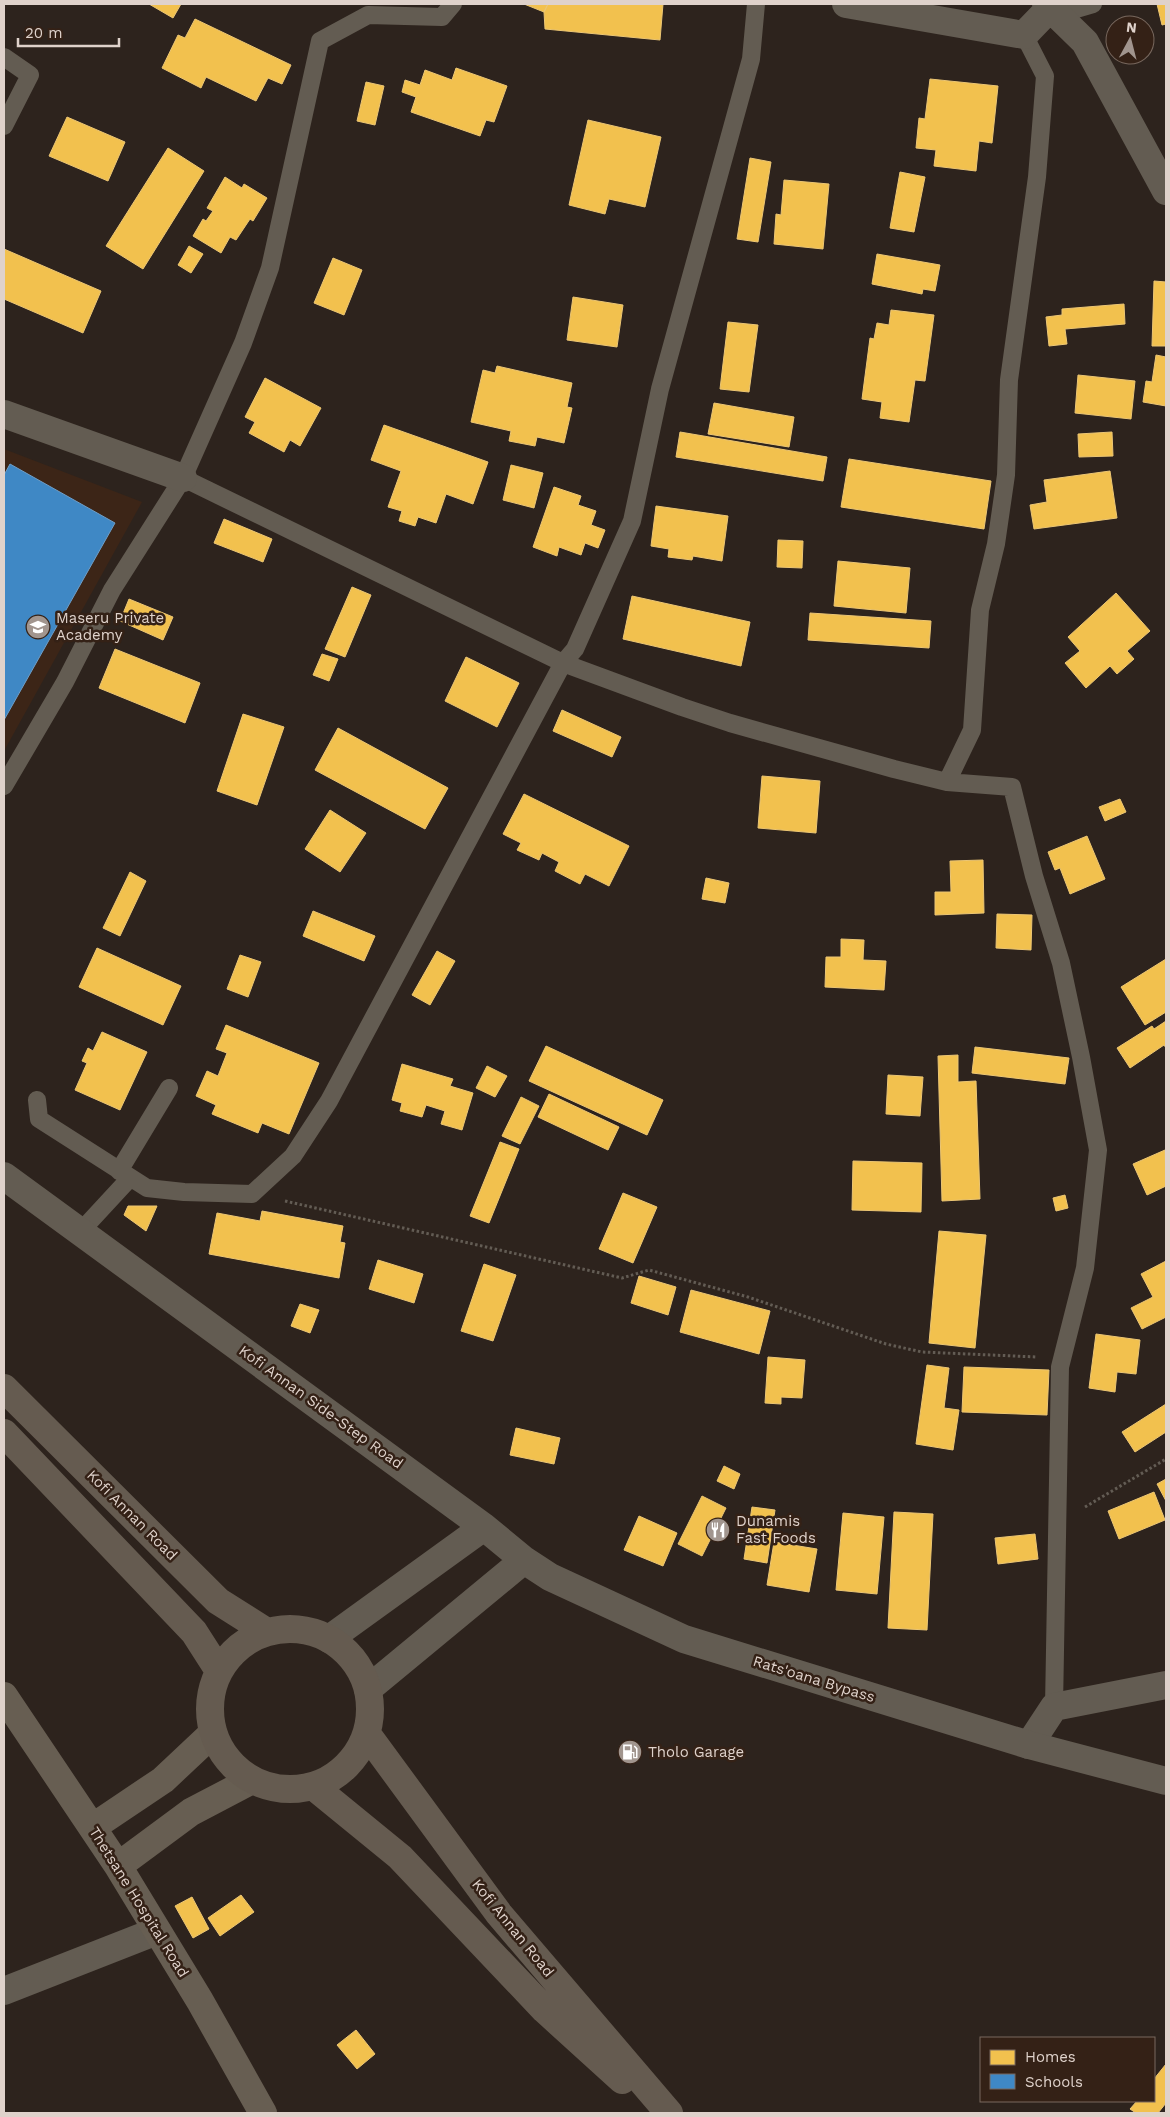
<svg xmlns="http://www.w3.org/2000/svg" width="1170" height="2117" font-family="'Work Sans',sans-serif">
<rect width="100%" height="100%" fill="#2d231d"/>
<!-- built -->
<path fill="#3c2517" d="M4,449L142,502L4,751Z"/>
<!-- homes -->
<path fill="#f2c14e" stroke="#ecc674" d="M149,4H181L173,18Z
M524,4H548L544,12Z
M548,4H663L660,40L545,29L544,12Z
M1157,4H1166V24L1162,25Z
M195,19L291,65L282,84L268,78L256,101L206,77L201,88L162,68L178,35L185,38Z
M456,68L507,86L494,122L486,120L480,136L411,112L416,97L402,92L405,80L420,85L425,70L452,80Z
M930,79L998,86L992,143L979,141L976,171L934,166L936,150L916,148L919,118L925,119Z
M366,82L384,86L375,125L357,121Z
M67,117L125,142L108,181L49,156Z
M588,120L661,137L645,207L609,199L605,214L569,205Z
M168,148L204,171L143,269L106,246Z
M750,158L771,162L758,242L737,239Z
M900,172L925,177L914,232L890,228Z
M225,177L242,188L244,184L267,198L253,221L250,219L236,240L230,237L221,253L193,236L203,219L206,221L213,211L207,208Z
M784,180L829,184L823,249L774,244L776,214L781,215Z
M189,246L203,254L191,273L178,265Z
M4,249L101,291L83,333L4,299Z
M877,254L940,265L935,291L923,289L922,294L872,284Z
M333,258L362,270L344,315L314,303Z
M1154,281L1166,282V346H1152Z
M573,297L623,305L617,347L567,340Z
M1124,304L1125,324L1065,329L1067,344L1049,346L1046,317L1062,315V309Z
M891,310L934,315L925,381L915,380L909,422L880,418L882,402L862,399L870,338L874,339L877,323L889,325Z
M728,322L758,325L749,392L720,389Z
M1156,355L1166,357V406L1143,402L1146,381L1152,382Z
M497,366L572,383L567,407L572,408L564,443L537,437L535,446L509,441L511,431L471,422L483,370L495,373Z
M1078,375L1135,381L1131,419L1075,413Z
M265,378L321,408L300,446L290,440L284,452L249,433L255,422L245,417Z
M714,403L794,417L789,447L708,434Z
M384,425L488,462L473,504L446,494L436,523L418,517L415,526L399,521L402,511L388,507L401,471L371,460Z
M680,432L827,457L823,481L676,457Z
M1112,432L1113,456L1079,457L1078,434Z
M849,459L991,481L984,529L841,507Z
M511,465L543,473L534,508L503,500Z
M1110,471L1117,518L1034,529L1030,505L1047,502L1044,480Z
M554,487L581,496L578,505L596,511L591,525L605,530L598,548L585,543L581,555L559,547L557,556L533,547Z
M656,506L728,516L722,561L693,556L692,560L668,557L669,549L651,546Z
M224,519L272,539L263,562L214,543Z
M778,540L803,541L802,568L777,567Z
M838,561L910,568L906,613L834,606Z
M352,587L371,595L345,657L325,649Z
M1116,593L1150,631L1127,651L1134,659L1117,674L1110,666L1086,688L1065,663L1080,651L1068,637Z
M632,596L750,622L741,666L623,639Z
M129,599L173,617L163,640L120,621Z
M810,613L931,621L929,648L808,640Z
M115,649L200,683L185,723L99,688Z
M322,654L338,659L329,681L313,675Z
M466,657L519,683L497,727L445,701Z
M562,710L621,737L612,757L553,731Z
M243,714L284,727L257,805L217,791Z
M338,728L448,788L425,829L315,770Z
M762,776L820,781L816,833L758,828Z
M524,794L629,846L609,886L585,874L580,884L555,871L559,862L542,853L539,860L517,850L521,843L503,834Z
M1120,799L1126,812L1105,821L1099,807Z
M330,810L366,833L340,872L305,849Z
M1087,836L1105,879L1070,894L1060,868L1055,870L1048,852Z
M983,860L984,913L935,915V892H951L950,861Z
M130,872L146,881L120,936L103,928Z
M706,878L729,883L725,903L702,899Z
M313,911L375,936L364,961L303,936Z
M997,914L1032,915L1031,950L996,948Z
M841,939L864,940L863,960L886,961L884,990L825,987L826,957H841Z
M97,948L181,986L163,1025L79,987Z
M437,951L455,961L430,1005L412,995Z
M240,955L261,962L248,997L227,989Z
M1166,959V1012L1145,1025L1121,987Z
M1166,1021V1048L1164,1045L1130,1068L1117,1048L1152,1026L1154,1029Z
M226,1025L319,1063L289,1134L262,1123L258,1133L212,1114L216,1105L196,1096L207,1071L218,1076L227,1053L216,1049Z
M102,1032L147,1052L120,1110L75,1090L87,1063L82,1061L88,1048L93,1051Z
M546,1046L663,1100L647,1135L529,1081Z
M975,1047L1069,1058L1065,1084L972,1073Z
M958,1055V1082L976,1081L980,1199L942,1201L938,1056Z
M402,1064L453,1079L450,1086L473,1093L462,1130L441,1124L445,1111L426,1105L422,1117L400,1111L402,1103L392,1100Z
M487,1066L507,1076L495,1097L476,1088Z
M888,1075L923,1077L920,1116L886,1114Z
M549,1094L619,1127L608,1150L538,1117Z
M521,1097L539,1106L520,1144L502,1136Z
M500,1142L519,1149L489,1223L470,1216Z
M1165,1150L1166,1186L1147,1195L1133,1164Z
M853,1161L922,1163L921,1212L852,1210Z
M623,1193L657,1207L633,1263L599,1249Z
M1065,1195L1068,1208L1056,1211L1053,1198Z
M128,1206H157L146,1231L124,1215Z
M262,1211L343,1226L340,1242L345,1243L339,1278L209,1254L217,1213L260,1221Z
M939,1231L986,1235L975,1348L929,1343Z
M378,1260L423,1274L414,1303L369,1289Z
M1166,1261V1317L1142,1329L1131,1308L1153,1297L1141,1274Z
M484,1264L516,1275L493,1341L461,1331Z
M639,1276L676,1287L668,1315L631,1303Z
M691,1290L770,1311L759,1354L680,1332Z
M300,1304L319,1310L310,1333L291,1326Z
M1096,1334L1140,1340L1136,1374L1117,1372L1115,1392L1089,1388Z
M768,1357L805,1360L802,1398L781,1397V1404L765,1403Z
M927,1365L949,1368L944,1408L959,1410L953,1450L916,1444Z
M964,1367L1049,1370L1047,1415L962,1412Z
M1166,1404V1432L1135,1452L1122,1432Z
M516,1428L560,1438L554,1464L510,1455Z
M724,1466L740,1474L734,1489L717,1481Z
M1166,1479V1501L1157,1484Z
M1154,1492L1165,1520L1119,1539L1108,1511Z
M702,1496L726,1508L702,1556L678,1544Z
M752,1507L775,1510L767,1563L744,1559Z
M894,1512L933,1514L927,1630L888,1628Z
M843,1513L884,1517L877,1594L836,1590Z
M639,1516L677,1533L663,1566L624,1550Z
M1035,1534L1038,1559L998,1564L995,1538Z
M774,1542L817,1549L809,1592L767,1585Z
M241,1895L254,1912L220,1936L208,1918Z
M192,1897L209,1929L193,1938L175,1906Z
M356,2030L375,2054L357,2069L337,2045Z
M1166,2064V2103L1158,2113H1136L1130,2109L1137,2101H1154V2079Z"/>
<!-- schools -->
<path fill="#3f88c5" stroke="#6f9ec7" d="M10,464L115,523L4,720V475Z"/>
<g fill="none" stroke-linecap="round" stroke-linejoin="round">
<!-- path -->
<path stroke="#635c54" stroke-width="3" stroke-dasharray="2.5 2.5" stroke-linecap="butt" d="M285,1201L622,1278L649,1270L748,1297L886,1344L922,1352L1037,1357
M1085,1507L1166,1459"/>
<!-- service -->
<path stroke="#635c52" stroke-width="18" d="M1061,19L1076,9L1093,4
M4,57L30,75L4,126
M183,478L563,663L682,707L730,723L894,769L947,782L1012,787L1034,876L1061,963L1081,1057L1098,1150L1085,1268L1060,1367L1054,1707
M947,782L972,730L980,610L996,544L1006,475L1009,380L1037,177L1045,76L1024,35
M4,786L65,682L112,590L183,478L243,343L270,268L320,41L368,15L442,17L453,4
M37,1100L39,1119L147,1188L184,1192L252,1194L293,1156L329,1101L563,663L575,649L632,521L660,389L751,59L756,4
M119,1171L169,1088
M81,1231L130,1178"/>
<!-- minor -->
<path stroke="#635c52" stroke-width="28" d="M846,4L1024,35L1050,8
M1046,4L1085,42L1166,191
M4,414L183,478
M1029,1745L1054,1707L1166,1685
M4,1991L157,1931"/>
<!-- tertiary -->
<path stroke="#635c52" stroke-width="28" d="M4,1176L484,1527L524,1560L550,1577L684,1639L1029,1745L1166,1781
M329,1639L484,1527
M368,1689L524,1560"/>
<!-- secondary -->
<path stroke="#675e52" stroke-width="28" d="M4,1696L118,1866L200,2001L263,2113
M93,1827L163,1780L213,1733
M118,1866L191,1812L252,1780"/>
<!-- primary -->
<path stroke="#655b50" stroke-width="28" d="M4,1388L218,1601L267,1632
M4,1433L194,1632L219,1671
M210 1709a80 80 0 1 1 160 0a80 80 0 1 1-160 0Z
M367,1734L499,1914L669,2113
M313,1786L400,1857L545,2010L622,2080"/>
</g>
<!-- icons -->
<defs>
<g id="school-disc" transform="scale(1.25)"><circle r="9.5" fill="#a1958e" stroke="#342116"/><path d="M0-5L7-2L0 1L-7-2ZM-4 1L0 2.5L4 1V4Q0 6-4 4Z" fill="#fff"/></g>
<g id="restaurant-disc" transform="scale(1.25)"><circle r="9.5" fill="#a1958e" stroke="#342116"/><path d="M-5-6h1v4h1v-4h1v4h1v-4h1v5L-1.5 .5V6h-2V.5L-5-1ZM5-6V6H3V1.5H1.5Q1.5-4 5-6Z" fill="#fff"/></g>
<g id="fuel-disc" transform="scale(1.25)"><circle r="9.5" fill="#a1958e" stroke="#342116"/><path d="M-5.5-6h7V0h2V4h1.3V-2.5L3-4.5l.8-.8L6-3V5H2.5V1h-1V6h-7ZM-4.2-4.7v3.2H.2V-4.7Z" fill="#fff"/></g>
</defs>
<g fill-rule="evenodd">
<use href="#school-disc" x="38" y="627"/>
<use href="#restaurant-disc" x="718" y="1530"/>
<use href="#fuel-disc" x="630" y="1752"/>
</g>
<g text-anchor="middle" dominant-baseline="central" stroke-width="5" stroke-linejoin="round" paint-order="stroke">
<!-- poi labels -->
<g font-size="15" fill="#dfd2cb" stroke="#342116" text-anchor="start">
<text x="56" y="618">Maseru Private<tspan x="56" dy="17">Academy</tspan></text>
<text x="736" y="1521">Dunamis<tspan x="736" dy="17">Fast Foods</tspan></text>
<text x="648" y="1752">Tholo Garage</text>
</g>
<!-- street labels -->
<g font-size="15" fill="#dfd2cb" stroke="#342116">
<text transform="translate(321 1407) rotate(36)">Kofi Annan Side-Step Road</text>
<text transform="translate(132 1515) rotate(45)">Kofi Annan Road</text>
<text transform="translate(814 1679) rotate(17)">Rats'oana Bypass</text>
<text transform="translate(139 1902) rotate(58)">Thetsane Hospital Road</text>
<text transform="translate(513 1928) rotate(51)">Kofi Annan Road</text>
</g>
</g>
<!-- border -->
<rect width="1170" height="2117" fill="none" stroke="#dfd2cb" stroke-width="10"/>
<!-- legend -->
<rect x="980" y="2037" width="175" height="65" fill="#342116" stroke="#78685e"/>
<rect x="990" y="2050" width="25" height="15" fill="#f2c14e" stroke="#78685e"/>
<text x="1025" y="2062" font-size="15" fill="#dfd2cb">Homes</text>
<rect x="990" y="2074" width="25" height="15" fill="#3f88c5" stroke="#78685e"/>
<text x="1025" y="2087" font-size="15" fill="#dfd2cb">Schools</text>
<!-- north arrow -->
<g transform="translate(1130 40) rotate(7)"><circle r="24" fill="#342116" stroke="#78685e"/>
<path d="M0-4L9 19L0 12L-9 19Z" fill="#a1958e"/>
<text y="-8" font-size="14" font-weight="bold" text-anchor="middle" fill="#dfd2cb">N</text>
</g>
<!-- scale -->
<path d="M18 38v8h101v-8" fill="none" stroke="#dfd2cb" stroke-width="2.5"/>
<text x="25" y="38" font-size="15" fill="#dfd2cb" stroke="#342116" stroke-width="4" paint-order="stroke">20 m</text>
</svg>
